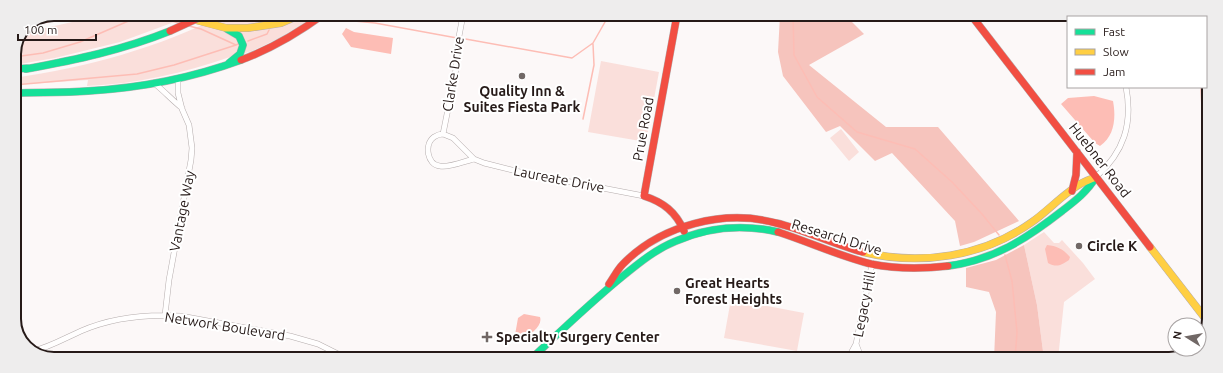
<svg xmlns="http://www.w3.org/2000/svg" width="1223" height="373" font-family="Ubuntu,sans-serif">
<rect width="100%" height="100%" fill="#fcf8f8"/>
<!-- green -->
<path fill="#fadfdb" d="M108,14H196L120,42L55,58L14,65V54L23,33Z
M225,14H314L315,16C295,29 275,41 254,50C246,54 238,54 230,57C184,73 136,84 87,86L88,80L14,85V78C87,67 159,48 225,14Z
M601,61L659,72L646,142L588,132Z
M841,129L859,152L849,161L830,138Z
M1044,232L1054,243H1059L1062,240L1083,263L1095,279L1064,302L1058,359H1044L1037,305L1024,245Z
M731,299L804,313L797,351L724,338Z"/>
<!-- forest -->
<path fill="#f6c4bd" d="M780,15H845L864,34L809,65L886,127H938L1019,221L974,242L960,246L955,221L892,153L875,161L840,126L826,132L783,76L778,52Z
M1119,15H1179L1182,17H1119Z
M1206,44L1209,51V121L1201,103L1200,87H1206Z
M1024,245L1037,305L1044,359H994L996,312L989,292L966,287V268L996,260Z"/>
<!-- water -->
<path fill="#fdbdb5" d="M346,28L354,32L393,38L391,54L351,47L342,34Z
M1094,96L1113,101C1116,117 1115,136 1100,146L1095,143L1061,104L1068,98Z
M1047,245C1057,246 1063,249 1070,257L1069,260C1061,265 1057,268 1048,263L1045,249Z
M524,314L540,317C543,326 530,334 524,340H520L515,335L518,318Z"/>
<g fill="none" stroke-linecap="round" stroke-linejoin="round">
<!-- stream -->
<path stroke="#fdbdb5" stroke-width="1.5" d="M130,14L140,16L160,18L179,23
M336,14L344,20L375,23L457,38
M210,15L232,21L253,19L269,14
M793,15L794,55L817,97L857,132L915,149L952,182L982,214L999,235
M275,19L278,14
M189,26L201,29L236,45L238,44
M460,38L572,58L593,43L609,15
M248,41L267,34L269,30
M14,57L43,53L80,42L140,16
M14,85L137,74L174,65L236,45
M1202,87L1209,110
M583,119L594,65L593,44
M1005,255L1012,281L1017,332L1015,359"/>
<!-- street casing -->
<g stroke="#b5adad" stroke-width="6">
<path id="street" d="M1112,15V17
M154,83C164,91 172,100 182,108
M443,134L456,69L457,47L463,15
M474,159C465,161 449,168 440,166C427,165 424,144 434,137C437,135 441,134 443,134L453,138L474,159L484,163L524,173L644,196
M1096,177C1124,152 1133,124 1126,87
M165,315L169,280L191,160L192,148L189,125L182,109L178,93V79
M856,344L861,357L860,359
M33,351C50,347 65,338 81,331C113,317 147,314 181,316L290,336L318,344L346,358
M849,359L850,355L856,344L872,264"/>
</g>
<!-- fast casing -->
<g stroke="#b5adad" stroke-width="8">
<path id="fast" d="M227,29L239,36L243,45L240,54L229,63
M14,69L31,68
M26,69C75,60 123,50 170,31
M14,93C39,92 63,93 88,91C140,88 192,78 241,60
M948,266C994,260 1026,239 1062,211C1075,201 1087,192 1096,177
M532,358C562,330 591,302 623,276C639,263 656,249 676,241C708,227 744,224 778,232"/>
</g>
<!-- slow casing -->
<g stroke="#b5adad" stroke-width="8">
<path id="slow" d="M173,14L226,28H248L281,23L302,14
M1150,247L1208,322
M863,252C920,266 983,257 1032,222C1048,211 1065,192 1082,183C1086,181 1091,179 1096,177"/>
</g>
<!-- jam casing -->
<g stroke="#b5adad" stroke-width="8">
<path id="jam" d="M677,15L644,196C663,202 676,212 684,231
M971,15L1150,247
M37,21L68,14
M241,60C271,49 298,33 324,14
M1072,191L1076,175L1077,152
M778,232C809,242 839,256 871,264C896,269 922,269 948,266
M609,284C614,277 617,270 623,264C661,225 724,209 776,223C806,230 833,244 863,252"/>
</g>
<!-- street -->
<use href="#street" stroke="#fffefe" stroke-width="5"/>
<!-- fast -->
<use href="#fast" stroke="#16e098" stroke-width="7"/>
<!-- slow -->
<use href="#slow" stroke="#ffcf43" stroke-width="7"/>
<!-- jam -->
<use href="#jam" stroke="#f24e42" stroke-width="7"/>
<!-- jam-bridge casing -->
<g stroke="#b5adad" stroke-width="8" stroke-linecap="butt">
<path id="jam-bridge" d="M170,31L207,14"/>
</g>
<!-- jam-bridge -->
<use href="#jam-bridge" stroke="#f24e42" stroke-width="7"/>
</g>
<!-- markers -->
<g fill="#716866" stroke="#fff" stroke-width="1.5">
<circle cx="522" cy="76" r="4"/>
<circle cx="1079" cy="246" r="4"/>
<circle cx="677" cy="291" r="4"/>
<path d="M485 331h4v4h4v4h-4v4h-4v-4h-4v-4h4z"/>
</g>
<g text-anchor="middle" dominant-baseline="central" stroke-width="4" stroke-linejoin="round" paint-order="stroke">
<!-- street labels -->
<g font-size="14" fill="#261a18" stroke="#fff">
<text transform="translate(453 74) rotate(-81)">Clarke Drive</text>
<text transform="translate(643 129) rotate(-80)">Prue Road</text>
<text transform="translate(1100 160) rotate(52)">Huebner Road</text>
<text transform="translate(559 179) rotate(11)">Laureate Drive</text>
<text transform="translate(182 211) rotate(-79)">Vantage Way</text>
<text transform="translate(837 237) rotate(17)">Research Drive</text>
<text transform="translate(864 304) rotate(-79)">Legacy Hill</text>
<text transform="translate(225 326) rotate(9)">Network Boulevard</text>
</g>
<!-- poi labels -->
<g font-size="14" font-weight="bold" fill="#261a18" stroke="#fff" text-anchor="start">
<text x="522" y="91" text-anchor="middle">Quality Inn &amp;<tspan x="522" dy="16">Suites Fiesta Park</tspan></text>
<text x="1087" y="246">Circle K</text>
<text x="685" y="283">Great Hearts<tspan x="685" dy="16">Forest Heights</tspan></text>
<text x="496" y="337">Specialty Surgery Center</text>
</g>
</g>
<!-- crop -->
<path d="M0 0H1223V373H0ZM54 21H1169A33 33 0 0 1 1202 54V319A33 33 0 0 1 1169 352H54A33 33 0 0 1 21 319V54A33 33 0 0 1 54 21Z" fill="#eeeded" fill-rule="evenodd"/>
<path fill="none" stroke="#261a18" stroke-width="2" d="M54 21H1169A33 33 0 0 1 1202 54V319A33 33 0 0 1 1169 352H54A33 33 0 0 1 21 319V54A33 33 0 0 1 54 21Z"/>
<!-- legend -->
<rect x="1067" y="16" width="140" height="72" fill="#ffffff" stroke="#a8a3a3"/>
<rect x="1075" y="29" width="20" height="6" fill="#16e098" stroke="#a8a3a3"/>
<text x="1103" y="36" font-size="12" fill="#261a18">Fast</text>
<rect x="1075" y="49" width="20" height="6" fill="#ffcf43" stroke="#a8a3a3"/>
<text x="1103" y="56" font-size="12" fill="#261a18">Slow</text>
<rect x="1075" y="69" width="20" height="6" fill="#f24e42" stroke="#a8a3a3"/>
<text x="1103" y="76" font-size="12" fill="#261a18">Jam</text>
<!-- north arrow -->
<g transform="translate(1187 337) rotate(281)"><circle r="19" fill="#ffffff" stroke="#a8a3a3"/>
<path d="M0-3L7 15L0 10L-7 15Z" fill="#716866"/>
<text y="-6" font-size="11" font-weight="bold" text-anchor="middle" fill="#261a18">N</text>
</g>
<!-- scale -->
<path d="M18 34v6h78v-6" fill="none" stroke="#261a18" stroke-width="2"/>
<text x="24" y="34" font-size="12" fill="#261a18" stroke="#ffffff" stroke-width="3" paint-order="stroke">100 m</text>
</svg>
